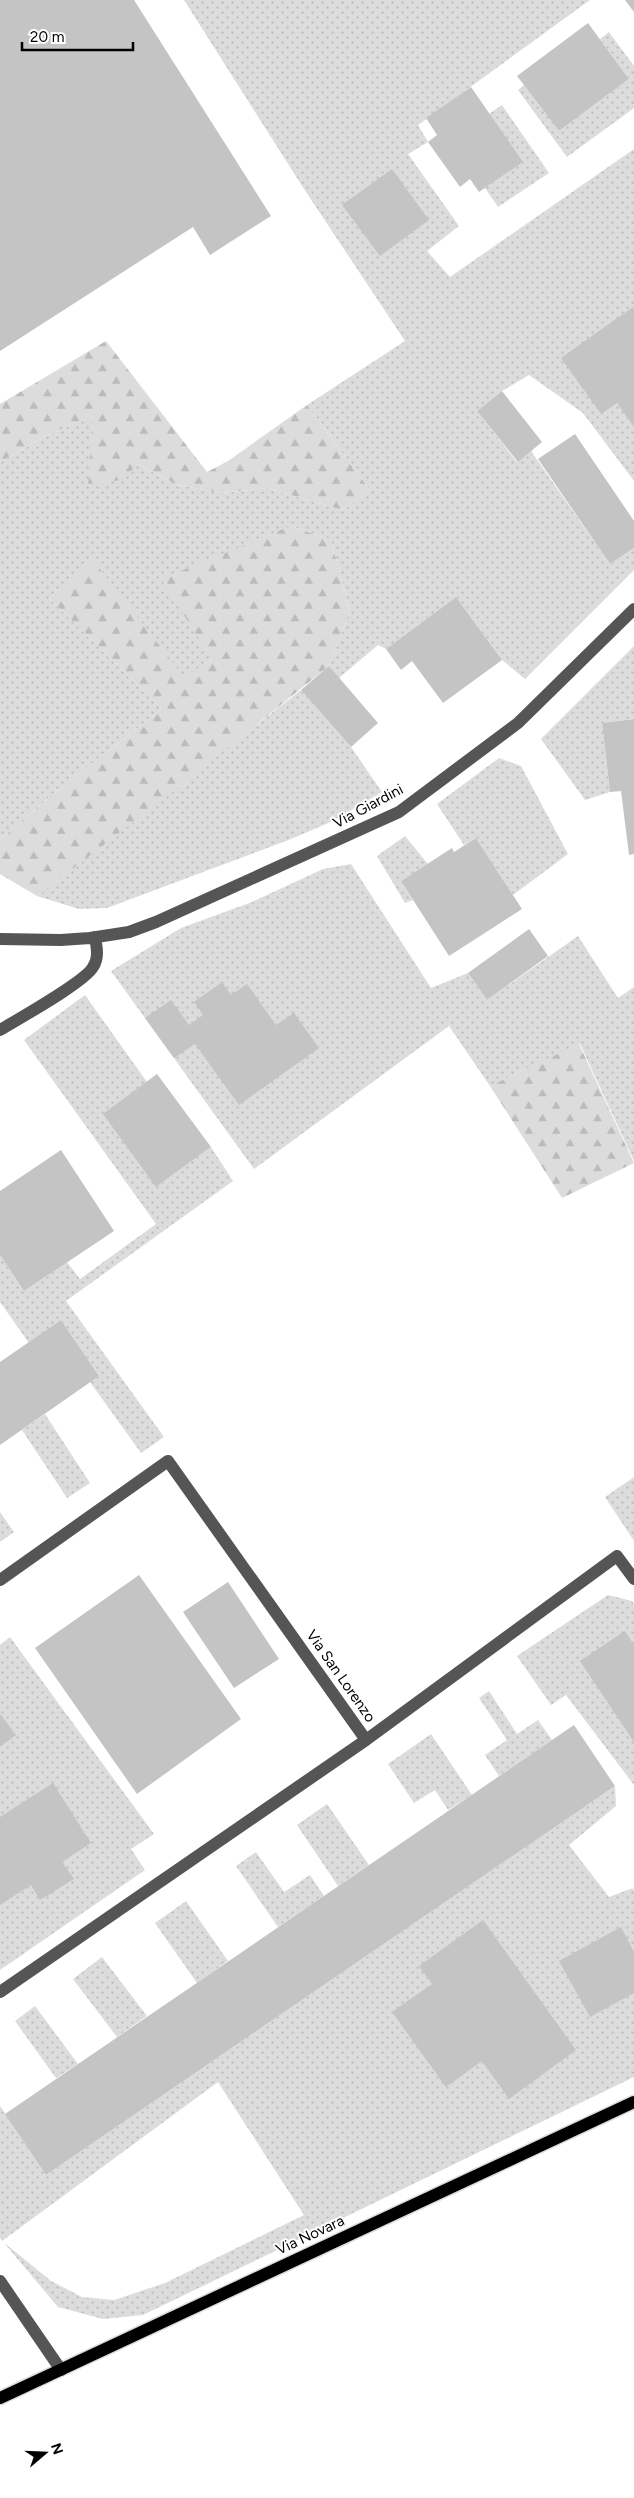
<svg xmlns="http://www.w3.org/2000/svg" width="634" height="2498" font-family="Figtree,sans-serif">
<defs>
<pattern id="grass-dots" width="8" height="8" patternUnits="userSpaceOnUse" patternTransform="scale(1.25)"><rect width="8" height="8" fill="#dcdcdc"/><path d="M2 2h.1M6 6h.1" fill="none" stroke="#bbb" stroke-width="1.8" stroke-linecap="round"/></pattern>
<pattern id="forest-firs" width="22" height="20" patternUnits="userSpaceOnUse" patternTransform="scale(1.25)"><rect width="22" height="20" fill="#dcdcdc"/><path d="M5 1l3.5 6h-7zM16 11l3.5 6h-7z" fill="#bbb"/></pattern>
</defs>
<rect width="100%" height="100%" fill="#fff"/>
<!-- grass -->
<path fill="url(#grass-dots)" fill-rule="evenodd" d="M184,0H590L418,125L428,142L408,154L459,226L427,251L450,277L634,149V481L583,413L529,375L502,391L477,411L517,462L531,451L610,564L634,548V570L525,679L502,660L456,597L386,649L378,645L339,678L329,666L350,611L331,540L291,526L212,659L184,678L93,561L49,598L162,709L48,798L0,840V462L47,435L93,416L89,487L137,464L178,485L221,493L267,488L343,510L370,490L307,405L405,341L304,189Z
M609,32L634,66V108L567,157L518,90L524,85L559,131L629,79L600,39Z
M502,105L549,173L498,207L485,188L522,162L489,114Z
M634,646V719L602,723L610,792L585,800L541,739Z
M301,690L351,747L382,792L333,821L291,839L107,908L79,909L37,896Z
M499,758L521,766L568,854L513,895L476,838L464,845L437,804Z
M405,836L428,864L401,881L413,900L405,903L377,856Z
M351,864L431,988L468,973L487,1000L578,936L618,998L634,987V1161L580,1044L490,1086L449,1026L254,1169L111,971L181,928L252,902L323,869Z
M85,995L147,1082L156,1187L211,1147L233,1181L66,1301L164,1437L141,1453L90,1382L99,1376L61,1320L29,1343L0,1302V1255L24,1291L67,1262L80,1279L156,1224L24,1040Z
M45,1414L90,1483L67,1498L22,1430Z
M634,1477V1541L605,1497Z
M0,1512L14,1532L0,1542Z
M608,1595L632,1601L634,1604V1785L566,1695L551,1705L517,1656Z
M10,1637L154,1834L131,1849L145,1870L0,1970V1645Z
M489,1691L517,1734L538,1720L552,1740L499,1776L485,1755L507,1740L479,1698Z
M431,1734L472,1795L448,1810L435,1790L414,1803L388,1764Z
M615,1786L616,1806L569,1845L609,1897L633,1888L634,1891V2077L143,2315L103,2319L58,2307L0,2238V2106L46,2175ZM218,2082L304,2215L165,2283L114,2300L82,2297L51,2281L2,2241Z
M327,1804L369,1865L338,1886L297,1825Z
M256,1852L284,1892L310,1875L324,1896L278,1927L236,1866Z
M186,1901L228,1961L197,1983L155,1923Z
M102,1957L147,2016L117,2037L73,1979Z
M35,2006L78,2064L56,2078L15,2021Z"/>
<!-- forest -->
<path fill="url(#forest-firs)" d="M106,341L207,472L228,461L307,405L370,490L343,510L267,488L220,493L178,485L137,464L124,479L88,487L93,416L47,435L0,462V404Z
M291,526L331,540L350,611L329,666L179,787L37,896L0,874V840L48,798L162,709L49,598L93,560L184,677L212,659L161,579Z
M579,1044L634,1163L562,1198L490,1086Z"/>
<!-- building -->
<path fill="#c4c4c4" d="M0,0H134L271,216L210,255L193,227L0,351Z
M625,0H634V12Z
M588,23L629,79L559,131L517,76Z
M471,87L523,162L479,192L470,179L460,187L428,142L437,135L426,118Z
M392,169L429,220L380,256L342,205Z
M633,307L634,309V427L617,403L601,414L561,358Z
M502,391L542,442L518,462L477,411Z
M575,434L634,521V548L610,564L538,459Z
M456,597L502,660L443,703L412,661L401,670L386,649Z
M329,666L378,723L351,747L301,690Z
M634,719V854L629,855L621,791L610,792L602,723Z
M476,838L522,909L449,956L401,881L452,848L454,852Z
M529,929L548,956L487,1000L468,973Z
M222,982L231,995L247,984L276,1025L294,1013L319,1048L239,1105L195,1044L174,1058L145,1018L171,1000L189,1025L203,1015L194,1002Z
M157,1074L211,1147L156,1187L103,1114Z
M61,1150L114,1231L24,1291L0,1255V1191Z
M61,1320L99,1376L0,1445V1362Z
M139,1575L241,1719L137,1794L35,1648Z
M228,1582L279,1659L234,1688L183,1612Z
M625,1631L634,1645V1742L580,1661Z
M0,1714L16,1735L0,1747Z
M574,1725L615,1786L46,2175L5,2114Z
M53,1783L91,1843L62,1862L74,1879L40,1900L31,1885L0,1905V1817Z
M483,1920L576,2050L509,2099L482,2061L446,2087L392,2012L432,1984L419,1966Z
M621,1927L634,1952V1993L590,2017L559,1961Z"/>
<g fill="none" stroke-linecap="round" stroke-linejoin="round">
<!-- major casing -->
<g stroke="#dbdbdb" stroke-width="15">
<path id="major" d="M0,2398L634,2102"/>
</g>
<!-- minor -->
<path stroke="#555" stroke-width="12" d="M0,939L61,940L90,938L129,932L156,922L399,812L518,723L634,609
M0,1030C18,1019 85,982 93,967C99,958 97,948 95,937
M0,1580L168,1461L366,1740L0,1992
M366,1740L617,1556L634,1579
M0,2281L61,2370"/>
<!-- major -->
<use href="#major" stroke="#000" stroke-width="12"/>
</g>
<g text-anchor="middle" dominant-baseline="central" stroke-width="4" stroke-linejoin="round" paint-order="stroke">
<!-- street labels -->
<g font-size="15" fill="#000" stroke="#fff">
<text transform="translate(368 806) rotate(-28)">Via Giardini</text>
<text transform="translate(341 1676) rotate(55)">Via San Lorenzo</text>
<text transform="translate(310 2235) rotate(-25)">Via Novara</text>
</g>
</g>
<!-- north arrow -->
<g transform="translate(45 2453) rotate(71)" stroke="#ffffff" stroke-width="4" paint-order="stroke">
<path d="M0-4L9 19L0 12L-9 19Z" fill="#000000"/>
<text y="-8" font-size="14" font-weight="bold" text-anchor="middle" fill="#000000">N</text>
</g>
<!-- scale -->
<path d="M22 42v8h111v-8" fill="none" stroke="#000000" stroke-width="2.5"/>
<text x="30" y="42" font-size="15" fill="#000000" stroke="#ffffff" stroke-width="4" paint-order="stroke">20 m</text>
</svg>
